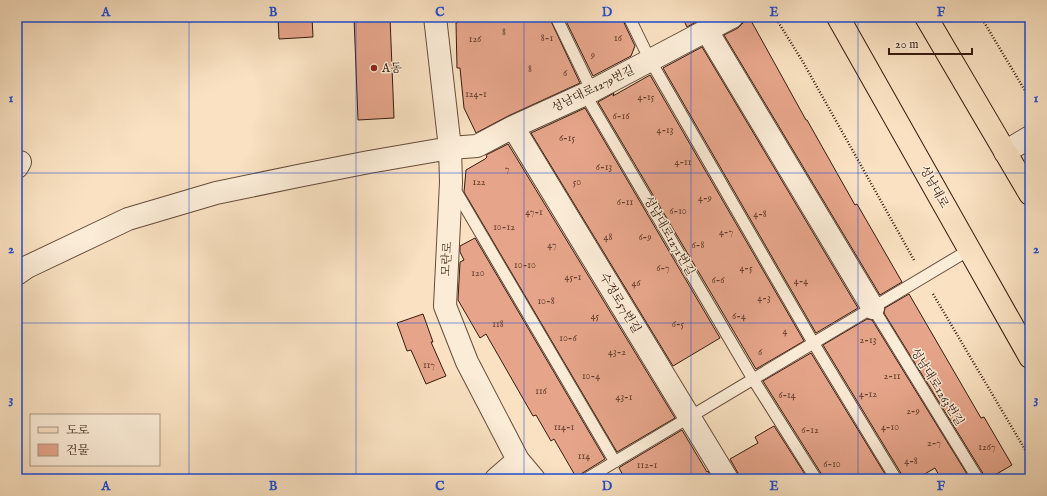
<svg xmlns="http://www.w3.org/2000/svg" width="1047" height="496" font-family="'IM FELL English','Noto Serif KR',serif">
<rect width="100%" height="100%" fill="#f9e1c1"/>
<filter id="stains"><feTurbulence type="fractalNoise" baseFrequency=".005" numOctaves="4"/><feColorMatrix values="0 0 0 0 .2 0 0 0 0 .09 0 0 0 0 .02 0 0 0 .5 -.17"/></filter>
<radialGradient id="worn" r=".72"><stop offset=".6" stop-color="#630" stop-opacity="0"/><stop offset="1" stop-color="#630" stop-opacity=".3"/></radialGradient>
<!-- building -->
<path fill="#e6a58a" stroke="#361b10" d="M278,17H312L313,37L279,39Z
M354,17H390L394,118L358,120Z
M469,17H549L580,83L508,116L476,133L464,108L460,68H457L456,23Z
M564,17H622L625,25L635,46L631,56L593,76Z
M682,17H705L687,27Z
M744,17H749L806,120H807L855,205L857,204L902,282L880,295L724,35L738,28L743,23Z
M702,47L858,308L816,333L663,68Z
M650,75L804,341L756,369L598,102L614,93L613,96Z
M585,108L720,338L673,366L531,133Z
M508,144L675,418L617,452L464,192L466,170L485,159L487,157L486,155Z
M475,238L605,459L576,477L554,439L551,441L536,415L533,416L486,334L480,338L458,300L460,262L464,260L460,252V246Z
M909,294L981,418L984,417L1012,465L988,479H985L984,475L884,313L885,308Z
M423,314L433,342H431L446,376L426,384L411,350L407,351L397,323Z
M867,319L872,320L970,479H941L935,468L916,479H903L902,475L823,345Z
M811,353L888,479H823L822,475L768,389L763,381Z
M774,426L808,479H739L738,473L730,459L758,443L755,437Z
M682,430L707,472L708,471L712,479H625L619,468L620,467Z"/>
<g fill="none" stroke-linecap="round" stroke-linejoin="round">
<!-- service casing -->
<g stroke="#674c3c" stroke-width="13">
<path id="service" d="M556,17L592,91
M629,17L650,60L814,344L896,479
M585,94L753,379L816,479
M454,188L615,462
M873,308L978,479
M586,479L969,250"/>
</g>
<!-- minor casing -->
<g stroke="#674c3c" stroke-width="24">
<path id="minor" d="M435,17L450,148L451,182L445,306L467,362L518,460L534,479
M707,31L873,308
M513,127L727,479
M1005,152L1030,137
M17,167L20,162
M17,274L27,267L128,219L216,193L298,176L369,162L450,148L477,146L513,127L592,91L732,17
M496,479L518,460"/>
</g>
<!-- primary casing -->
<g stroke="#361b10" stroke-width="24">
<path id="primary" d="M838,17L1030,357
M926,17L1030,194"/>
</g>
<!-- path -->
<path stroke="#361b10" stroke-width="2.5" stroke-dasharray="1 2" stroke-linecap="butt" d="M775,17L803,62L914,260
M981,17L1030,99
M933,294L1030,458"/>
<!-- service -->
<use href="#service" stroke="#fbecd7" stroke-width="11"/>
<!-- minor -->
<use href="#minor" stroke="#fbecd7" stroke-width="22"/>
<!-- primary -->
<use href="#primary" stroke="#f9e1c1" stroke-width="22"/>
</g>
<!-- grid -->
<path fill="none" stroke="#1d4ed8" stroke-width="1" stroke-opacity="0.55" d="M189,17V479M356,17V479M524,17V479M691,17V479M858,17V479M17,173H1030M17,323H1030"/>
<!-- markers -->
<circle fill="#8f2418" stroke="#fbecd7" stroke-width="1.5" cx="374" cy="68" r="4"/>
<g text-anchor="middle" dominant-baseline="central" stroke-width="3" stroke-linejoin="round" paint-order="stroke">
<!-- number labels -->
<g font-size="10" fill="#623e2e">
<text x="504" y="32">8</text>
<text x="547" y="38">8-1</text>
<text x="618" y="38">16</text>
<text x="475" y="39">126</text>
<text x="593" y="55">9</text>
<text x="530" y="69">8</text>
<text x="565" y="73">6</text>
<text x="476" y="94">124-1</text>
<text x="646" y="97">4-15</text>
<text x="621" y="116">6-16</text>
<text x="665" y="130">4-13</text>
<text x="567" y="138">6-15</text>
<text x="683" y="162">4-11</text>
<text x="604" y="167">6-13</text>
<text x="507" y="169">7</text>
<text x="479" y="182">122</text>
<text x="577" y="182">50</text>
<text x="705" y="198">4-9</text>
<text x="625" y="202">6-11</text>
<text x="678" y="211">6-10</text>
<text x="534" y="212">47-1</text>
<text x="760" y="214">4-8</text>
<text x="504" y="227">10-12</text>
<text x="726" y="232">4-7</text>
<text x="608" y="237">48</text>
<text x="645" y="237">6-9</text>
<text x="552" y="245">47</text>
<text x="698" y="245">6-8</text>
<text x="525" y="265">10-10</text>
<text x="663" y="268">6-7</text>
<text x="746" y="268">4-5</text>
<text x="478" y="273">120</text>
<text x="573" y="277">45-1</text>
<text x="718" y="280">6-6</text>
<text x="801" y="281">4-4</text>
<text x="636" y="283">46</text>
<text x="764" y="298">4-3</text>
<text x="546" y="301">10-8</text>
<text x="595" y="316">45</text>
<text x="739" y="316">6-4</text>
<text x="498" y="324">118</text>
<text x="678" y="324">6-5</text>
<text x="785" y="331">4</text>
<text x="568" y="338">10-6</text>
<text x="868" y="340">2-13</text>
<text x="617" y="352">43-2</text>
<text x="760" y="352">6</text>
<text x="429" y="365">117</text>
<text x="591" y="376">10-4</text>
<text x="892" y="376">2-11</text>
<text x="541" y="391">116</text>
<text x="868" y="394">4-12</text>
<text x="787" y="395">6-14</text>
<text x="624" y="397">43-1</text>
<text x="913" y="411">2-9</text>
<text x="564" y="427">114-1</text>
<text x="890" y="427">4-10</text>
<text x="810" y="430">6-12</text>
<text x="934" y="443">2-7</text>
<text x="987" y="447">1267</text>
<text x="584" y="456">114</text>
<text x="911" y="461">4-8</text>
<text x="832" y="464">6-10</text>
<text x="647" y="465">112-1</text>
</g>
<!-- poi labels -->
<g font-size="12" fill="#361b10" stroke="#fbecd7" text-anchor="start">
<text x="382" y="68">A동</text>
</g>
<!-- street labels -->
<g font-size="12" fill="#361b10" stroke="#fbecd7">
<text transform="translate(593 89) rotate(-26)">성남대로1279번길</text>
<text transform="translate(934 187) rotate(61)">성남대로</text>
<text transform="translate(669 236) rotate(60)">성남대로1271번길</text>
<text transform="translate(447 259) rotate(-87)">모란로</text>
<text transform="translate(620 303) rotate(59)">수정로57번길</text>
<text transform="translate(937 387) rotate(58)">성남대로1263번길</text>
</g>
</g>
<!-- margin -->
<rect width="1047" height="496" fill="none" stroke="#f9e1c1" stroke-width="44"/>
<!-- legend -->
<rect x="30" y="414" width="130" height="52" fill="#fbecd7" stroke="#ac9887"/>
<rect x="38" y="427" width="20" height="6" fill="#f9e1c1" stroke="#ac9887"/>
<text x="66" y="434" font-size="12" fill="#361b10">도로</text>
<rect x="38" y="444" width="20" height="12" fill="#e6a58a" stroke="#ac9887"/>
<text x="66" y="454" font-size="12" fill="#361b10">건물</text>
<!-- scale -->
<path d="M889 48v6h83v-6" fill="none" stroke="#361b10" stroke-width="2"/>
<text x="895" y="48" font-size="12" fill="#361b10" stroke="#fbecd7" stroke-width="3" paint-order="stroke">20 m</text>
<rect x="22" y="22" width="1003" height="452" fill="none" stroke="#1d4ed8" stroke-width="1.5"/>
<g font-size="13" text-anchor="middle" font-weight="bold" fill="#1d4ed8">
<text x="106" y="16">A</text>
<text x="273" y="16">B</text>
<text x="440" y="16">C</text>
<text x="607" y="16">D</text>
<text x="774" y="16">E</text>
<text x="941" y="16">F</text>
<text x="11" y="102">1</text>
<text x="1036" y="102">1</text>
<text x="11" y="253">2</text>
<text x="1036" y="253">2</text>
<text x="11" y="403">3</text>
<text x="1036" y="403">3</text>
<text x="106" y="490">A</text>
<text x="273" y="490">B</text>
<text x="440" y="490">C</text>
<text x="607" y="490">D</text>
<text x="774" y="490">E</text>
<text x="941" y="490">F</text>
</g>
<rect width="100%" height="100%" filter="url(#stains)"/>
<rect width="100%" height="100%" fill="url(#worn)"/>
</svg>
